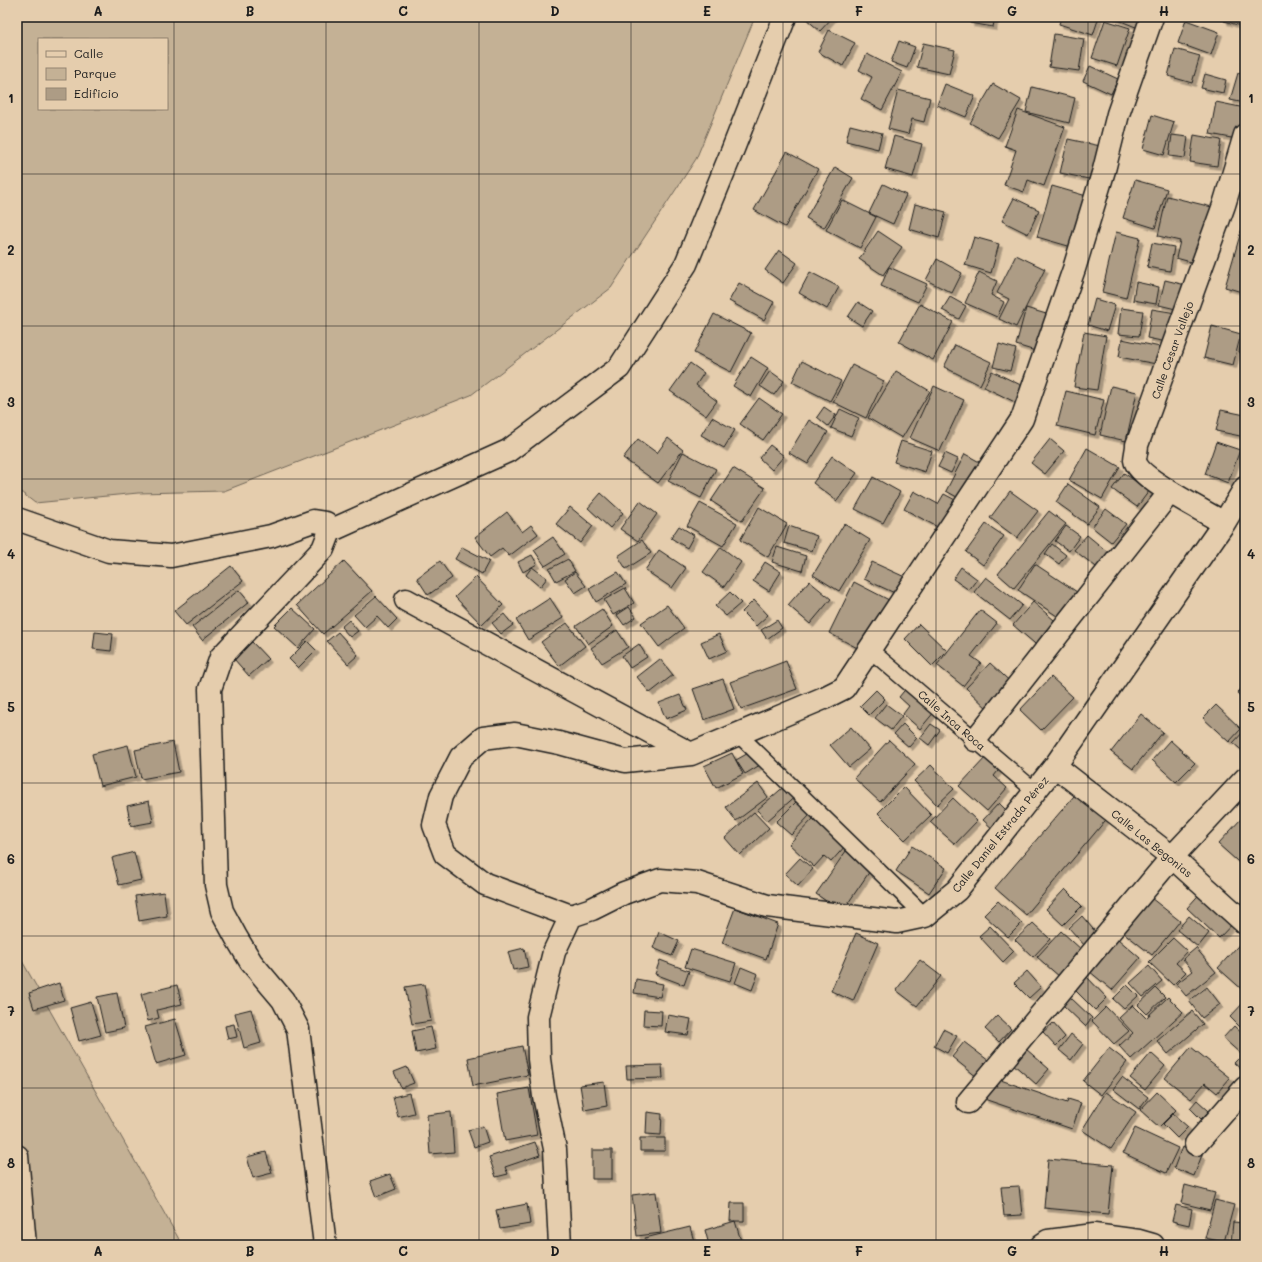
<svg xmlns="http://www.w3.org/2000/svg" width="1262" height="1262" font-family="Mali,sans-serif">
<defs>
<filter id="shadow"><feDropShadow dx="3.5" dy="3.5" stdDeviation="0" flood-color="#0004"/></filter>
</defs>
<rect width="100%" height="100%" fill="#e5cdad"/>
<filter id="ink" filterUnits="userSpaceOnUse"><feTurbulence type="fractalNoise" baseFrequency=".025" numOctaves="2"/><feDisplacementMap in="SourceGraphic" scale="8" xChannelSelector="R" yChannelSelector="G"/><feConvolveMatrix kernelMatrix="1 2 1 2 8 2 1 2 1" color-interpolation-filters="sRGB"/></filter>
<g filter="url(#ink)">
<!-- green -->
<path fill="#c4b195" stroke="#706658" fill-rule="evenodd" d="M17,17H755L696,159L611,288L471,395L224,491L138,493L35,503L17,489ZM39,39H167V109H39Z
M17,952L180,1241V1245H17Z"/>
<!-- building -->
<path fill="#ad9c85" stroke="#1c1c1c" filter="url(#shadow)" d="M804,17H833L820,31Z
M971,17H995L993,27L970,23Z
M1061,17H1099L1093,35L1059,24Z
M1111,17H1148L1143,30Z
M1225,17H1245V27L1224,21Z
M1105,20L1130,28L1117,66L1092,58Z
M1186,20L1219,32L1211,55L1178,43Z
M829,30L855,43L843,66L818,52Z
M1054,34L1084,39L1079,71L1049,67Z
M899,41L915,47L907,68L891,62Z
M923,43L955,50L949,74L917,67Z
M1175,49L1200,56L1192,83L1168,76Z
M867,54L902,72L882,110L861,99L872,77L859,70Z
M1090,66L1118,79L1111,94L1083,81Z
M1238,73L1245,75V103L1230,100Z
M1205,74L1226,80L1223,93L1201,88Z
M945,84L975,96L966,117L937,105Z
M993,84L1021,100L998,138L970,123Z
M1032,87L1075,98L1069,123L1026,112Z
M898,90L930,98L924,122L912,119L908,134L888,129Z
M1216,102L1245,108V127L1242,140L1210,134Z
M1018,110L1065,127L1044,186L1028,180L1024,192L1004,185L1016,150L1005,146Z
M1152,115L1174,122L1164,155L1143,149Z
M850,125L882,133L878,149L846,141Z
M1172,135L1188,137L1185,158L1169,156Z
M1194,135L1221,140L1217,166L1190,162Z
M894,136L922,144L913,177L885,169Z
M1068,139L1105,147L1098,181L1060,173Z
M787,152L818,169L785,227L754,210Z
M835,167L853,178L824,228L806,218Z
M1135,180L1167,189L1155,228L1123,218Z
M883,184L906,195L893,224L869,213Z
M1052,186L1090,197L1075,248L1037,237Z
M1167,196L1212,207L1198,264L1176,258L1180,241L1158,236Z
M1014,198L1039,210L1028,234L1002,221Z
M842,200L876,217L860,248L826,230Z
M915,204L946,212L939,238L909,229Z
M1242,228L1245,229V293L1225,287Z
M878,231L902,247L883,275L859,259Z
M1116,232L1140,238L1126,298L1102,292Z
M974,237L999,244L991,273L965,265Z
M1152,243L1174,247L1170,271L1147,267Z
M779,250L797,263L783,283L765,270Z
M1016,255L1045,269L1016,327L999,319L1009,299L997,293Z
M937,259L962,273L952,293L926,280Z
M889,267L927,284L918,302L881,286Z
M810,272L839,287L827,309L799,293Z
M979,272L997,281L991,295L1004,302L997,317L965,303Z
M1165,280L1190,286L1184,311L1159,305Z
M1136,282L1159,287L1156,304L1133,300Z
M739,283L774,302L764,320L729,301Z
M950,297L966,306L959,319L942,310Z
M1095,299L1115,305L1107,331L1088,325Z
M858,302L872,311L862,326L848,317Z
M920,304L953,322L933,360L899,342Z
M1026,308L1053,316L1042,353L1016,345Z
M1121,308L1143,311L1139,336L1118,334Z
M1152,309L1176,313L1171,343L1147,338Z
M714,314L751,333L731,372L694,353Z
M1212,326L1241,334L1233,365L1204,358Z
M1084,332L1106,336L1097,390L1074,387Z
M1243,336H1245V354L1239,352Z
M1122,339L1165,348L1162,365L1119,357Z
M999,344L1016,349L1010,371L993,367Z
M955,345L991,362L980,385L944,367Z
M751,357L768,368L751,397L733,386Z
M802,361L841,381L830,401L792,382Z
M690,363L704,373L696,385L717,401L706,416L670,391Z
M852,365L884,381L866,418L833,402Z
M770,371L784,381L774,395L760,386Z
M896,371L930,391L902,438L868,418Z
M992,371L1031,390L1023,406L984,387Z
M934,386L964,400L940,451L910,438Z
M1111,386L1137,392L1126,441L1100,435Z
M1066,391L1104,400L1095,435L1057,426Z
M759,398L782,414L763,440L740,424Z
M824,407L836,415L828,426L817,417Z
M840,409L859,418L851,436L831,428Z
M1221,410L1245,415V437L1216,431Z
M712,417L735,430L724,448L701,435Z
M809,420L828,432L808,464L789,453Z
M668,438L683,450L658,483L623,458L638,439L657,453Z
M1050,439L1064,451L1045,474L1031,463Z
M901,441L932,451L925,472L894,462Z
M1216,442L1240,450L1228,483L1205,474Z
M770,445L784,456L772,470L759,458Z
M1087,448L1120,467L1102,499L1069,480Z
M683,452L716,469L701,498L668,481Z
M945,453L958,459L951,473L938,467Z
M965,454L985,465L966,502L946,491Z
M832,456L857,473L837,501L813,483Z
M733,468L765,488L742,521L711,501Z
M1124,473L1149,491L1137,507L1112,489Z
M873,477L900,492L883,523L855,509Z
M1068,484L1100,507L1087,524L1056,502Z
M914,491L938,504L944,494L959,502L943,530L904,509Z
M1010,491L1038,511L1017,538L990,518Z
M601,493L623,513L610,528L588,508Z
M640,501L657,514L638,541L620,529Z
M700,503L737,523L723,546L687,526Z
M570,507L593,526L580,543L556,524Z
M759,507L787,524L768,557L740,540Z
M1106,509L1126,524L1111,542L1092,527Z
M1049,511L1066,524L1014,588L998,574Z
M507,512L522,532L531,525L538,534L509,556L502,548L490,557L475,537Z
M844,524L870,540L839,591L813,575Z
M986,524L1004,536L983,565L966,552Z
M679,526L694,535L687,548L671,538Z
M789,526L817,536L812,551L784,543Z
M1066,526L1080,536L1069,551L1055,541Z
M1087,535L1115,558L1104,573L1074,550Z
M553,537L565,554L545,566L534,550Z
M642,540L651,553L626,569L618,556Z
M1052,544L1066,555L1059,564L1045,554Z
M462,547L489,561L482,574L455,559Z
M721,547L741,562L724,587L703,572Z
M777,547L806,556L802,571L772,562Z
M659,550L686,568L672,588L645,570Z
M532,555L537,564L523,572L518,562Z
M568,559L575,571L556,581L549,569Z
M344,561L372,591L323,634L297,605Z
M440,561L452,578L428,595L417,578Z
M765,562L781,572L769,591L753,581Z
M872,562L907,578L899,595L864,579Z
M1035,564L1080,594L1063,620L1018,590Z
M231,566L243,581L186,625L174,611Z
M532,567L547,578L540,587L526,575Z
M961,567L977,579L969,590L953,579Z
M575,572L586,586L575,593L565,579Z
M618,572L626,584L596,602L589,589Z
M476,577L503,605L482,625L455,597Z
M986,577L1022,605L1010,620L974,592Z
M809,581L831,599L810,624L788,605Z
M854,582L889,600L863,651L829,633Z
M625,588L634,603L613,615L604,600Z
M239,590L249,602L202,640L192,627Z
M730,592L741,603L726,616L715,606Z
M376,596L397,619L388,628L377,616L365,627L354,615Z
M550,598L563,618L528,640L516,620Z
M754,600L768,615L756,626L742,612Z
M1033,602L1061,626L1041,649L1013,625Z
M667,605L684,628L659,647L641,623Z
M629,607L636,617L624,625L617,615Z
M292,608L315,629L298,648L274,626Z
M602,609L613,626L588,644L576,626Z
M980,610L997,623L971,656L981,663L963,686L937,665Z
M504,614L513,625L501,634L492,623Z
M349,620L358,631L350,637L341,627Z
M777,620L782,628L767,639L761,630Z
M567,623L585,646L559,666L541,642Z
M919,624L947,651L932,666L905,639Z
M617,630L628,647L602,663L591,648Z
M95,632L113,634L111,651L93,649Z
M338,632L358,655L348,664L327,641Z
M719,634L727,651L709,659L701,642Z
M307,641L316,650L298,668L289,659Z
M252,642L268,659L249,676L234,659Z
M639,644L647,657L630,668L622,656Z
M660,659L673,675L650,693L637,677Z
M786,661L797,689L741,709L730,682Z
M990,663L1016,687L992,713L966,688Z
M1051,677L1073,697L1041,730L1020,710Z
M723,679L734,709L704,720L693,689Z
M1245,685V700L1237,693Z
M908,686L935,711L920,729L903,714L909,706L899,697Z
M876,690L885,699L869,715L860,706Z
M680,695L687,710L666,719L659,703Z
M886,704L902,716L891,730L875,718Z
M1216,705L1241,729L1229,742L1203,718Z
M1141,714L1163,732L1133,769L1111,752Z
M903,724L917,738L909,747L894,734Z
M931,724L940,730L929,745L920,738Z
M851,727L870,749L849,767L830,745Z
M1245,730V753L1233,743Z
M889,740L915,764L880,802L854,778Z
M1170,740L1195,763L1176,782L1152,760Z
M173,742L179,772L141,779L135,750Z
M128,745L136,777L100,786L92,754Z
M752,751L760,765L745,774L736,760Z
M732,753L743,774L716,788L704,766Z
M987,756L1001,767L994,776L1007,788L987,811L959,786Z
M931,765L954,789L937,805L914,781Z
M758,783L768,797L736,821L726,807Z
M787,784L797,795L767,821L757,810Z
M904,787L931,815L905,840L878,813Z
M1080,789L1110,815L1026,915L995,888Z
M953,798L977,821L955,844L930,822Z
M149,801L153,822L131,826L127,806Z
M797,801L811,814L791,835L776,822Z
M999,803L1011,815L995,831L983,820Z
M754,812L769,828L740,855L725,838Z
M815,817L846,845L831,862L824,856L814,867L789,844Z
M1241,819L1245,822V868L1218,844Z
M912,846L946,868L929,893L896,871Z
M846,851L872,868L842,912L816,894Z
M134,852L141,880L119,885L112,858Z
M800,858L813,869L798,886L785,874Z
M1065,889L1082,906L1063,925L1046,909Z
M1204,889L1237,919L1219,938L1187,908Z
M164,892L167,916L139,921L135,896Z
M1151,898L1180,921L1152,955L1123,932Z
M998,901L1022,923L1008,937L984,915Z
M735,908L778,924L766,959L722,943Z
M1082,916L1098,935L1085,946L1069,928Z
M1189,916L1209,933L1198,947L1177,930Z
M1033,923L1050,939L1033,957L1015,940Z
M990,926L1014,951L1003,962L979,936Z
M1061,931L1083,951L1060,977L1037,957Z
M659,932L679,941L672,956L653,948Z
M856,933L878,943L853,1001L831,991Z
M1173,938L1187,951L1176,963L1186,972L1173,985L1149,962Z
M1245,938V992L1218,968Z
M1118,939L1140,958L1112,990L1089,971Z
M524,948L528,967L513,970L508,952Z
M1196,948L1216,972L1186,996L1176,984L1193,971L1183,959Z
M691,949L736,963L730,981L685,967Z
M660,960L689,971L684,985L655,974Z
M920,960L941,976L917,1006L896,990Z
M1149,966L1162,981L1143,997L1130,983Z
M741,967L758,974L752,990L735,983Z
M1027,971L1041,987L1029,998L1014,983Z
M1085,975L1107,998L1095,1010L1073,988Z
M636,979L663,984L660,997L634,993Z
M59,983L64,1000L34,1009L29,993Z
M424,984L431,1021L412,1024L405,987Z
M177,985L182,1004L157,1010L159,1018L148,1021L141,994Z
M1127,985L1138,996L1124,1009L1113,999Z
M1207,987L1220,1004L1202,1018L1189,1001Z
M1156,988L1165,997L1147,1014L1138,1005Z
M117,993L124,1028L105,1032L97,997Z
M1070,997L1092,1018L1085,1026L1063,1005Z
M1168,997L1183,1012L1131,1059L1119,1046L1133,1033L1119,1018L1133,1005L1146,1018Z
M1245,1001V1032L1230,1017Z
M91,1002L101,1035L79,1041L70,1008Z
M1106,1007L1129,1031L1114,1044L1092,1021Z
M251,1009L261,1043L244,1048L235,1013Z
M644,1010L662,1011L661,1026L643,1025Z
M1192,1011L1203,1024L1168,1054L1157,1041Z
M668,1015L691,1019L688,1035L665,1032Z
M997,1016L1011,1029L999,1042L985,1029Z
M175,1019L186,1055L156,1064L145,1027Z
M1053,1023L1065,1037L1056,1046L1043,1032Z
M234,1024L237,1037L228,1039L225,1026Z
M1234,1026L1245,1036V1071L1244,1072L1234,1063L1242,1055L1223,1038Z
M431,1027L436,1049L416,1053L412,1031Z
M943,1029L957,1036L947,1053L934,1046Z
M1071,1034L1083,1044L1071,1060L1059,1050Z
M964,1042L989,1061L977,1077L952,1057Z
M522,1046L528,1075L473,1086L468,1058Z
M1191,1047L1230,1078L1217,1093L1205,1083L1191,1099L1165,1078Z
M1109,1048L1127,1062L1101,1095L1083,1081Z
M1026,1049L1049,1069L1036,1084L1012,1063Z
M1151,1053L1165,1066L1145,1090L1130,1078Z
M662,1065L663,1078L627,1079L626,1066Z
M407,1067L414,1083L401,1088L394,1072Z
M992,1077L1067,1103L1068,1099L1081,1103L1072,1129L984,1099Z
M1122,1077L1148,1097L1139,1109L1113,1089Z
M604,1082L607,1106L584,1110L580,1085Z
M529,1088L537,1135L505,1141L497,1094Z
M1106,1092L1136,1112L1111,1149L1082,1130Z
M1157,1092L1176,1110L1159,1127L1140,1110Z
M409,1093L414,1113L398,1117L393,1097Z
M1197,1100L1209,1111L1201,1119L1190,1108Z
M451,1112L454,1152L430,1154L427,1115Z
M647,1112L662,1114L661,1135L646,1134Z
M1173,1114L1188,1127L1177,1138L1163,1124Z
M483,1126L488,1142L474,1147L468,1130Z
M1135,1128L1178,1148L1166,1173L1123,1153Z
M640,1138H665V1151H640Z
M535,1142L540,1155L505,1167L508,1174L496,1177L489,1157Z
M1182,1147L1202,1155L1194,1176L1174,1168Z
M592,1150H612V1179H592Z
M266,1152L272,1173L253,1178L247,1157Z
M1048,1159L1113,1165L1108,1214L1044,1208Z
M390,1174L396,1189L376,1197L370,1181Z
M1185,1185L1215,1193L1210,1210L1181,1203Z
M1019,1186L1022,1215L1004,1216L1001,1187Z
M656,1192L661,1233L637,1236L632,1195Z
M1215,1200L1234,1205L1224,1242L1205,1238Z
M731,1203H744V1221H730Z
M527,1204L530,1224L500,1229L496,1210Z
M1176,1205L1192,1209L1189,1225L1172,1221Z
M735,1221L741,1241L728,1245H709L705,1230Z
M1233,1222L1245,1223V1244L1231,1243Z
M690,1227L695,1245H647L645,1238Z"/>
<g fill="none" stroke-linecap="round" stroke-linejoin="round">
<!-- lane casing -->
<g stroke="#1c1c1c" stroke-width="18">
<path id="lane" d="M869,649L1035,791
M738,734L925,916"/>
</g>
<!-- street casing -->
<g stroke="#1c1c1c" stroke-width="25">
<path id="street" d="M1152,17L1118,114L1104,170L1074,269L1022,419L844,688L824,698L691,754L625,761L559,743L515,734L483,738L461,757L441,796L434,825L445,854L485,884L571,916L592,909L624,893L660,880L697,883L767,906L897,922L925,916L957,890L1055,766L1224,523L1245,488
M17,519L109,551L171,556L271,536L313,521L326,523L330,531L323,549L221,657L210,689L216,885L222,911L236,937L251,962L283,1000L298,1029L325,1245
M1224,523C1208,513 1137,478 1135,460C1135,456 1137,450 1137,445L1224,205L1245,135
M330,531L508,451L619,368L686,264L731,154L785,17
M406,600L691,754
M975,740L1170,492
M1055,766L1172,857L1245,923
M968,1102L1172,857L1245,779
M1196,1144L1245,1088
M17,1156L25,1245
M560,1245L555,1149L544,1096L539,1059L538,1017L554,952L571,916
M1042,1245L1048,1241L1094,1235L1139,1241L1153,1245"/>
</g>
<!-- lane -->
<use href="#lane" stroke="#e5cdad" stroke-width="15"/>
<!-- street -->
<use href="#street" stroke="#e5cdad" stroke-width="22"/>
</g>
</g>
<!-- grid -->
<path fill="none" stroke="#1c1c1c" stroke-width="1" stroke-opacity="0.55" d="M174,17V1245M326,17V1245M479,17V1245M631,17V1245M783,17V1245M936,17V1245M1088,17V1245M17,174H1245M17,326H1245M17,479H1245M17,631H1245M17,783H1245M17,936H1245M17,1088H1245"/>
<g text-anchor="middle" dominant-baseline="central" stroke-width="3" stroke-linejoin="round" paint-order="stroke">
<!-- street labels -->
<g font-size="11" fill="#1c1c1c" stroke="#e5cdad">
<text transform="translate(1172 350) rotate(-70)">Calle Cesar Vallejo</text>
<text transform="translate(952 720) rotate(41)">Calle Inca Roca</text>
<text transform="translate(1000 834) rotate(-51)">Calle Daniel Estrada Pérez</text>
<text transform="translate(1152 843) rotate(39)">Calle Las Begonias</text>
</g>
</g>
<!-- margin -->
<rect width="1262" height="1262" fill="none" stroke="#e5cdad" stroke-width="44"/>
<!-- legend -->
<rect x="38" y="38" width="130" height="72" fill="#e5cdad" stroke="#958673"/>
<rect x="46" y="51" width="20" height="6" fill="#e5cdad" stroke="#958673"/>
<text x="74" y="58" font-size="12" fill="#1c1c1c">Calle</text>
<rect x="46" y="68" width="20" height="12" fill="#c4b195" stroke="#958673"/>
<text x="74" y="78" font-size="12" fill="#1c1c1c">Parque</text>
<rect x="46" y="88" width="20" height="12" fill="#ad9c85" stroke="#958673"/>
<text x="74" y="98" font-size="12" fill="#1c1c1c">Edificio</text>
<rect x="22" y="22" width="1218" height="1218" fill="none" stroke="#1c1c1c" stroke-width="1.5"/>
<g font-size="13" text-anchor="middle" font-weight="bold" fill="#1c1c1c">
<text x="98" y="16">A</text>
<text x="250" y="16">B</text>
<text x="403" y="16">C</text>
<text x="555" y="16">D</text>
<text x="707" y="16">E</text>
<text x="859" y="16">F</text>
<text x="1012" y="16">G</text>
<text x="1164" y="16">H</text>
<text x="11" y="103">1</text>
<text x="1251" y="103">1</text>
<text x="11" y="255">2</text>
<text x="1251" y="255">2</text>
<text x="11" y="407">3</text>
<text x="1251" y="407">3</text>
<text x="11" y="559">4</text>
<text x="1251" y="559">4</text>
<text x="11" y="712">5</text>
<text x="1251" y="712">5</text>
<text x="11" y="864">6</text>
<text x="1251" y="864">6</text>
<text x="11" y="1016">7</text>
<text x="1251" y="1016">7</text>
<text x="11" y="1168">8</text>
<text x="1251" y="1168">8</text>
<text x="98" y="1256">A</text>
<text x="250" y="1256">B</text>
<text x="403" y="1256">C</text>
<text x="555" y="1256">D</text>
<text x="707" y="1256">E</text>
<text x="859" y="1256">F</text>
<text x="1012" y="1256">G</text>
<text x="1164" y="1256">H</text>
</g>
</svg>
